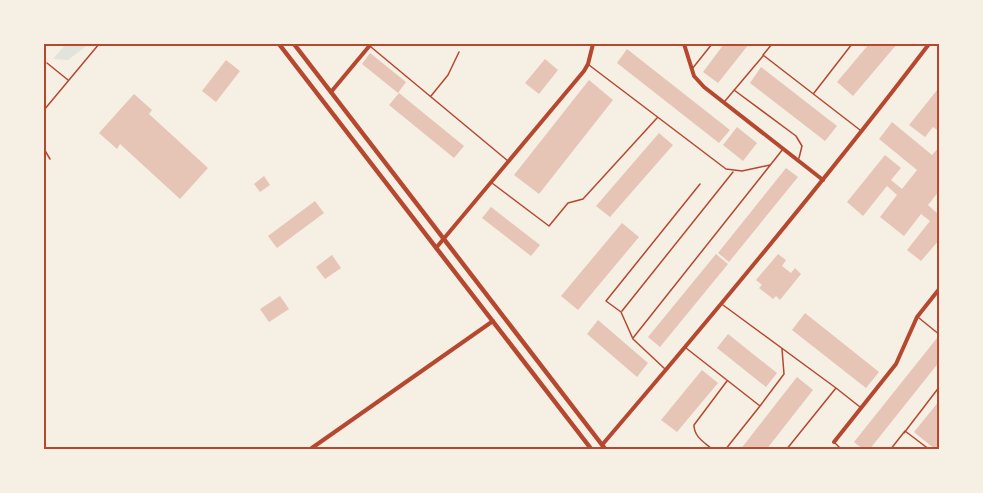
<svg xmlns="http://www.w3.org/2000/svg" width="983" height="493" font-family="'Sofia Sans Condensed',sans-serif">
<rect width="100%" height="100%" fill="#f6efe4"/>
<!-- green -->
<path fill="#e2e4dc" d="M66,44H89L68,60L53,59Z"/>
<!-- building -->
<path fill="#e6c5b7" d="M724,44H749L718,83L703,72Z
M869,44H897L853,96L837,82Z
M627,49L730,130L719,143L617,63Z
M370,53L406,82L398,93L362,64Z
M545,59L558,70L539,94L525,83Z
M226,60L240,71L216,102L202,91Z
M761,67L837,126L825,141L750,83Z
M589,80L613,100L539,194L514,175Z
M938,89L940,132L933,127L925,137L909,125Z
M399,93L464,146L454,158L389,105Z
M134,94L152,110L149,114L208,168L180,199L120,144L117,149L99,133Z
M892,122L932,155L940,146V190L928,205L937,213L940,210V239L921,261L907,250L930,221L921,214L904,236L880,217L897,195L887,186L863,216L847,202L885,155L901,168L891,180L902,189L917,170L879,139Z
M737,127L757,143L743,161L723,145Z
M659,133L673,145L610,217L596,206Z
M786,168L798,177L729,262L718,253Z
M264,176L270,185L260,192L254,184Z
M315,201L324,213L277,248L268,236Z
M491,207L540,245L531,256L482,218Z
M622,223L639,237L578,310L561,296Z
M716,254L728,264L660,347L648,337Z
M778,254L786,260L782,266L791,273L795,268L801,274L780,300L776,296L773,299L759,288L762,285L756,280Z
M332,255L341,268L325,279L316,267Z
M280,296L289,309L269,322L260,309Z
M805,313L879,372L866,388L792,330Z
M598,320L648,363L637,377L587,334Z
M728,334L777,373L766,387L717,348Z
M937,338L940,361L869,450H864L854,442Z
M702,370L718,383L677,432L661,420Z
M797,377L813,390L766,450H740Z
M940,400V450H936L914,432Z"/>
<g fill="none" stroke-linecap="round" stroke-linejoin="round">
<!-- service -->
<path stroke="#b5482f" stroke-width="1.5" d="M772,44L763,55L860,130
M371,47L508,161
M47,63L68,80
M589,65L726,169L742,171L770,165
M692,69L712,44
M734,90L796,136L802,146L799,158
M814,93L852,44
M431,96L448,75L459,52
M725,101L763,56
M44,110L99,44
M44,149L50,159
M492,183L549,226L568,203L583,199L657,118
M723,305L836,388
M622,311L733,172
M919,318L940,335
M633,338L783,149
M686,348L760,406L725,450
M665,369L633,339L621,312L606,301L700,184
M760,406L784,374L782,349
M904,433L940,386
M834,442L842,450
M713,450C704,442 694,437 694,425L727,381
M786,450L836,388L860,407
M890,450L905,431L930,450"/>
<!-- minor -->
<path stroke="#b5482f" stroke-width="4" d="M684,44L694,76L704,87L823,180
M331,92L371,44
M436,248L584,71L588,64L593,44
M834,442L896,364L917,317L940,288
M602,445C714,314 825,181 929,44
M309,450L493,321"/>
<!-- secondary -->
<path stroke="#b5482f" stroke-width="4.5" d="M279,44L592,450
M294,44L606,450"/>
</g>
<!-- border -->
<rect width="983" height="493" fill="none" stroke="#f6efe4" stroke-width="90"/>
<rect x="45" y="45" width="893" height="403" fill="none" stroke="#b5482f" stroke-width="2"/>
</svg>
